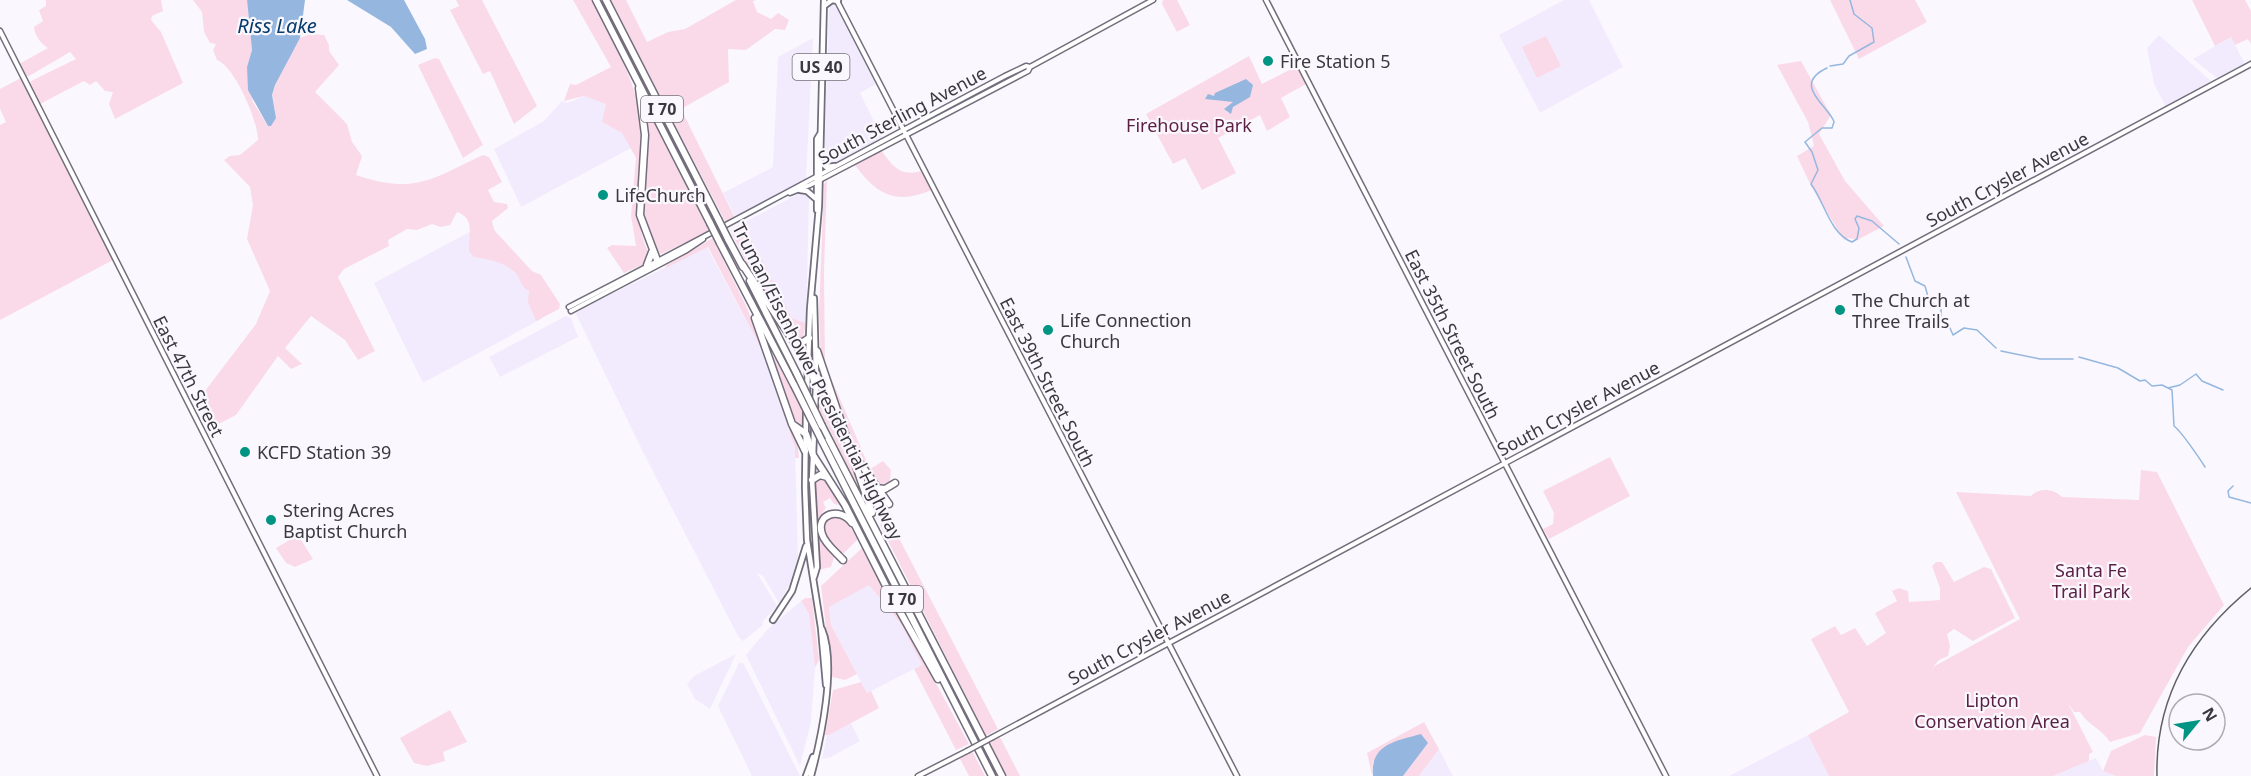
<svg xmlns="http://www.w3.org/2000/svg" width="2251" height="776" font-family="'Noto Sans',sans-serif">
<rect width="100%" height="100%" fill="#faf8fe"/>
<!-- built -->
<path fill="#f1ebfd" d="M1564,0H1589L1623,67L1540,113L1499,35Z
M832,3L842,12L878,83L860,93L883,139L834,164L827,165L824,163L829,9Z
M2159,35L2211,81L2166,107L2154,84L2147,48Z
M2231,37L2245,64L2217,78L2193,59Z
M813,38L806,179L736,218L723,193L773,167L778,57Z
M585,96L606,104L602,122L622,133L631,148L521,207L494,149L544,121L562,101L567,103Z
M800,193L809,196L806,323L792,318L743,223Z
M490,221L543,318L423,383L374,283Z
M707,247L764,354L795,448L798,557L790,584L779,603L763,576L757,573L777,606L763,621V625L743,641L739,638L643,452L575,312Z
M566,316L571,318L578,337L500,377L489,357Z
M869,585L901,624L922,665L867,693L831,625L829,606Z
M801,601L809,614L815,668L811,722L800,766L746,655L767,630Z
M736,654L710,709L695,699L687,684L694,676Z
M739,663H743L748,672L800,776H752L718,706Z
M851,723L860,741L831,757L822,759L827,735Z
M1808,735L1829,776H1729Z
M1439,749L1453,776H1419Z
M2096,758L2103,771L2116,776H2053Z"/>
<!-- green -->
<path fill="#fadae9" d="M46,0H161L163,11L152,16L151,20L161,32L183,83L115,119L109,104L113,92L105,91L96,81L90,85L84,81L40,104L30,85L31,81L76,59L70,52L29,76H26L19,64L48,48C42,45 34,35 34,27L43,21L39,10L46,6Z
M193,0H247L252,50L247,67L253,102L268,126L276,118L272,95L279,74L300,38L310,34L324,35L329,45V51L339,65L315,92L347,124L352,142L362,156L356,175C416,195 431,179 483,155L489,157L502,182L488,190L494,202L507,204L508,208L492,221L494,230L532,271L541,275L560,304L559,309L536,321L528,302L529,291C519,286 521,278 515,272C504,262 488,259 474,257L469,251C468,235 476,219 457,212L450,225L441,227L432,224L417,230L407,229L388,240L389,246L344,269L338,277L375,351L358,360L345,340L311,316L285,348L302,364L291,369L278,356L236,415L211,428L195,396L205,391L256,324L270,291L247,239L253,205L250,187L224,160L230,156L240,155L258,140C258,121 235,67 217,60L213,50L216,44L210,43L204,32L202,12Z
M456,0H482L537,106L514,124L490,71L483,74L450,10L459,6Z
M573,0H592C611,39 637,80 641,123C647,172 627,207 649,254L642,265L624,273L607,248L612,245L636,246L631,216L636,158L622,133L602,122L606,104L584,96L564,101L570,84L576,85L611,67Z
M610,0H626L647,42L668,32L685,29L736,0H756L753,1L757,12L771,19L778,13L789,20L785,30L775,29L746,50L728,49L729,82L681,109L735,218L726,223Z
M1163,0H1177L1190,25L1177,32L1162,4Z
M1830,0H1915L1927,22L1859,59Z
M2192,0H2245L2251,11V44L2248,39L2235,45L2231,37L2215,46Z
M1546,36L1561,66L1537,78L1522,47Z
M1249,56L1262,84L1297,66L1306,84L1281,98L1290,117L1267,131L1260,115L1218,138L1236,173L1202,190L1185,158L1173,164L1146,114Z
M435,58L439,59L483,145L463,158L418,65Z
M1801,61L1831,115L1819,134L1845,181L1884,226L1857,240L1849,238L1844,240L1811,186L1797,156L1814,146L1808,122L1777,65Z
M21,78L113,260L0,320V125L6,122L0,109V89Z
M644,103L709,231L661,254L657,253L643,218L647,132Z
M881,150C894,168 901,178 925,170L934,189C898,205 878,197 855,165Z
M827,180L824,271L825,364L870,469L883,461L891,470L890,481L883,486L873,481L852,448L821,360L819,313L824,184Z
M743,223L792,318L806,323L803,339L795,337L746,262L730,230Z
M713,238L747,308L797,439L799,458H795V448L764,354L708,247L666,268L665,266Z
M768,345L803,410L802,430L790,411Z
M819,387L828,398L860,491L816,403Z
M1610,457L1630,496L1549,539L1543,529L1553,524L1554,513L1543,491Z
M2141,470L2157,472L2224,605L2188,647L2140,733L2110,742C2101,728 2089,726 2080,712H2074L2068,703L2093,752L2089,754V761L2053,776H1829L1808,735L1849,712L1811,639L1835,626L1841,635L1855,628L1867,646L1886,633L1875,613L1897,601L1892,591L1899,588L1908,591L1909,602L1940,600V588L1932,566L1936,562H1942L1954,582L1984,567L1991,569L2015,618L1973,641L1954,629L1947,634L1950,646L1948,656L1939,660L1933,667L2020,619L1956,492L2031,496C2039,487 2054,489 2062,497L2139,500Z
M819,476L825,478L844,506L834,504L830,498L823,502L826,508C812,522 827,543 834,557L831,567L818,570L814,489V480Z
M836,515L845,519L858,539L844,553C832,550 827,539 824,528L827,519Z
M887,515L998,729L986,736L880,525Z
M298,535L313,559L295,567L286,563L276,548Z
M862,548L969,744L956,750L914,669L922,665L901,624L869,585L829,607L831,625L857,674L845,680L832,677L821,586Z
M805,598H812L819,660L815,668L809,614L801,601Z
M861,682L867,693L871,691L879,708L829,735H825L833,690Z
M450,710L467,742L443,752L445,761L427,766L414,763L400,738Z
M1424,722L1439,749L1419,776H1403L1428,743C1395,737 1397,739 1373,762L1372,775L1367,753Z
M2145,735L2156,737L2154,776H2116L2103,771L2111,751Z
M999,737L1001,739L1020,776H1006L988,742Z
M972,751L985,776H969L959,757Z"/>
<!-- water -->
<path fill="#95b7df" d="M247,0H305L300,38L275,85L272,95L276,118L271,126H268L248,90L247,67L252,50Z
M347,0H404L425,39L427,49L415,54L391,27Z
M1246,79L1253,85L1250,97L1233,107L1231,114L1224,109L1233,102L1205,99L1208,94L1214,96L1215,93Z
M1421,734L1428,743L1403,776H1373C1370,744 1396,741 1421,734Z"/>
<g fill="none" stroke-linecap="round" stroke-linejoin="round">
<!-- stream -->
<path stroke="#95b7df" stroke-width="1.5" d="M1830,66L1843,64L1849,56L1874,42L1872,28L1854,14L1850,0
M1827,68C1790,85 1830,107 1834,122L1832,128H1822L1805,142L1812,152L1818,170L1811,184C1824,201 1830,234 1852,242L1857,239L1859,228L1855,219L1857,216L1872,221L1899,244
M1906,257L1915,281L1925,286L1929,300L1941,309V324L1950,328L1953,335L1964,328L1977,330L1996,348
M2001,351L2040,359H2073
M2079,357L2118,368L2140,381L2145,380L2152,386L2162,385L2172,390L2174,426C2181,431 2200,459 2205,467
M2168,388L2180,385L2196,374L2202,381L2223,390
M2233,486L2228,491L2229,497L2251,503"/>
<!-- secondary casing -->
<g stroke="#726e7b" stroke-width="7">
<path id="secondary" d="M1266,0L1666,776
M837,1L1237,776
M0,31L377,776
M790,193L810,185L1028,71L1030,67L1153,0
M569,307C716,232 859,153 1005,76L1026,66L1030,67
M571,311L685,251L703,239
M993,737L2251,64
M918,776L967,751"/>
</g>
<!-- primary casing -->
<g stroke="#726e7b" stroke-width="8">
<path id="primary" d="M824,6L832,0L838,1
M821,162L826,167L835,166
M800,190L807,191L815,198
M817,210V139L820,134
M814,298L816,374
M807,392L810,309L819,206L824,0
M806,412L805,487L807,540L821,628L826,685
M814,577L817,567L812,480L816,385
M773,620L792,591L806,546
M806,776L813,757
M811,776C821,739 837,665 822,629"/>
</g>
<!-- motorway casing -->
<g stroke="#726e7b" stroke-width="9">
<path id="motorway" d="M596,0L710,223
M606,0L718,219
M639,88L645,135L640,215L657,260
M728,239L743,267
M720,243L794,385
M742,264L824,387
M647,265L652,252
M750,281L796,372
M755,318L792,424L805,451
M795,342H803L809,338
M817,351L872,513
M811,369L815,386
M792,424L806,434L813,455L845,505L890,594L938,679
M822,426L1002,776
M822,441L992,776
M853,453L889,504
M812,480L820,475L827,477
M875,488L885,489L895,483
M843,560C836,552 825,544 822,534C815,514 840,506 852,523"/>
</g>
<!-- secondary -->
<use href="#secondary" stroke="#fff" stroke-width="4"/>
<!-- primary -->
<use href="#primary" stroke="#fff" stroke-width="4.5"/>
<!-- motorway -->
<use href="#motorway" stroke="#fff" stroke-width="6"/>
<!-- rail -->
<path stroke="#615f65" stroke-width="1.5" d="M2157,776C2155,698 2192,636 2251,588"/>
<!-- secondary-bridge casing -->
<g stroke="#726e7b" stroke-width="7" stroke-linecap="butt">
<path id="secondary-bridge" d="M967,751L993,737"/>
</g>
<!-- motorway-bridge casing -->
<g stroke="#726e7b" stroke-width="9" stroke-linecap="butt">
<path id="motorway-bridge" d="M718,219L728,239
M710,223L720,243
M796,372L822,426
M794,385L822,441"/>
</g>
<!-- secondary-bridge -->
<use href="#secondary-bridge" stroke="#fff" stroke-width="4"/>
<!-- motorway-bridge -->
<use href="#motorway-bridge" stroke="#fff" stroke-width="6"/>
</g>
<!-- markers -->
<g fill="#009482" stroke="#faf8fe" stroke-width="2">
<circle cx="1268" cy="61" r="6"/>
<circle cx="603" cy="195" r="6"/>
<circle cx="1840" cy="310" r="6"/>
<circle cx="1048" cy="330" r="6"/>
<circle cx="245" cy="452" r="6"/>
<circle cx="271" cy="520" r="6"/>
</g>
<g text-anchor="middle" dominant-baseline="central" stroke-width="4.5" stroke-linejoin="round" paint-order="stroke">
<!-- shield labels -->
<g fill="#faf8fe" stroke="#747278" stroke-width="1.5">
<rect x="792.5" y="54" width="57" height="26" rx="4.5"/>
<rect x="641" y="96" width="42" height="26" rx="4.5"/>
<rect x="881" y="586" width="42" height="26" rx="4.5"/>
</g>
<g font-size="16" font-weight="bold" fill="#3b393f">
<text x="821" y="67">US 40</text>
<text x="662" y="109">I 70</text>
<text x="902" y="599">I 70</text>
</g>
<!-- poi labels -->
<g font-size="18" fill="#3b393f" stroke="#faf8fe" text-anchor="start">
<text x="1280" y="61">Fire Station 5</text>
<text x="615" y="195">LifeChurch</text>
<text x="1852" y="300">The Church at<tspan x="1852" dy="21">Three Trails</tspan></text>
<text x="1060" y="320">Life Connection<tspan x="1060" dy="21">Church</tspan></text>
<text x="257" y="452">KCFD Station 39</text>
<text x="283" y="510">Stering Acres<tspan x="283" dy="21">Baptist Church</tspan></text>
</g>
<!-- street labels -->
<g font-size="18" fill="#3b393f" stroke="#faf8fe">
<text transform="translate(902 115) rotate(-28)">South Sterling Avenue</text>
<text transform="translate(2007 179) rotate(-28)">South Crysler Avenue</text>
<text transform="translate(1453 334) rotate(63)">East 35th Street South</text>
<text transform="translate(189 376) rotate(63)">East 47th Street</text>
<text transform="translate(818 381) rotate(63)">Truman/Eisenhower Presidential Highway</text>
<text transform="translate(1048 382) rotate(63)">East 39th Street South</text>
<text transform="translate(1578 408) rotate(-28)">South Crysler Avenue</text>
<text transform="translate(1149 637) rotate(-28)">South Crysler Avenue</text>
</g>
<!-- park labels -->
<g font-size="18" fill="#5b1f42" stroke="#faf8fe">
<text x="1189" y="125">Firehouse Park</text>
<text x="2091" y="570">Santa Fe<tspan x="2091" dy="21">Trail Park</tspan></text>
<text x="1992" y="700">Lipton<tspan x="1992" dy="21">Conservation Area</tspan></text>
</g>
<!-- water labels -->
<g font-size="20" font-style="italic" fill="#073b6b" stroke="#faf8fe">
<text x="277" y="25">Riss Lake</text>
</g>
</g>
<!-- north arrow -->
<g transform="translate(2197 722) rotate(60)"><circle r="28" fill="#faf8fe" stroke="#aeacb2" stroke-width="1.5"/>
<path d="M0-4.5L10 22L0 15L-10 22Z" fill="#009482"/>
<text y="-9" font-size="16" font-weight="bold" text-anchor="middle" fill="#3b393f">N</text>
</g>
</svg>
